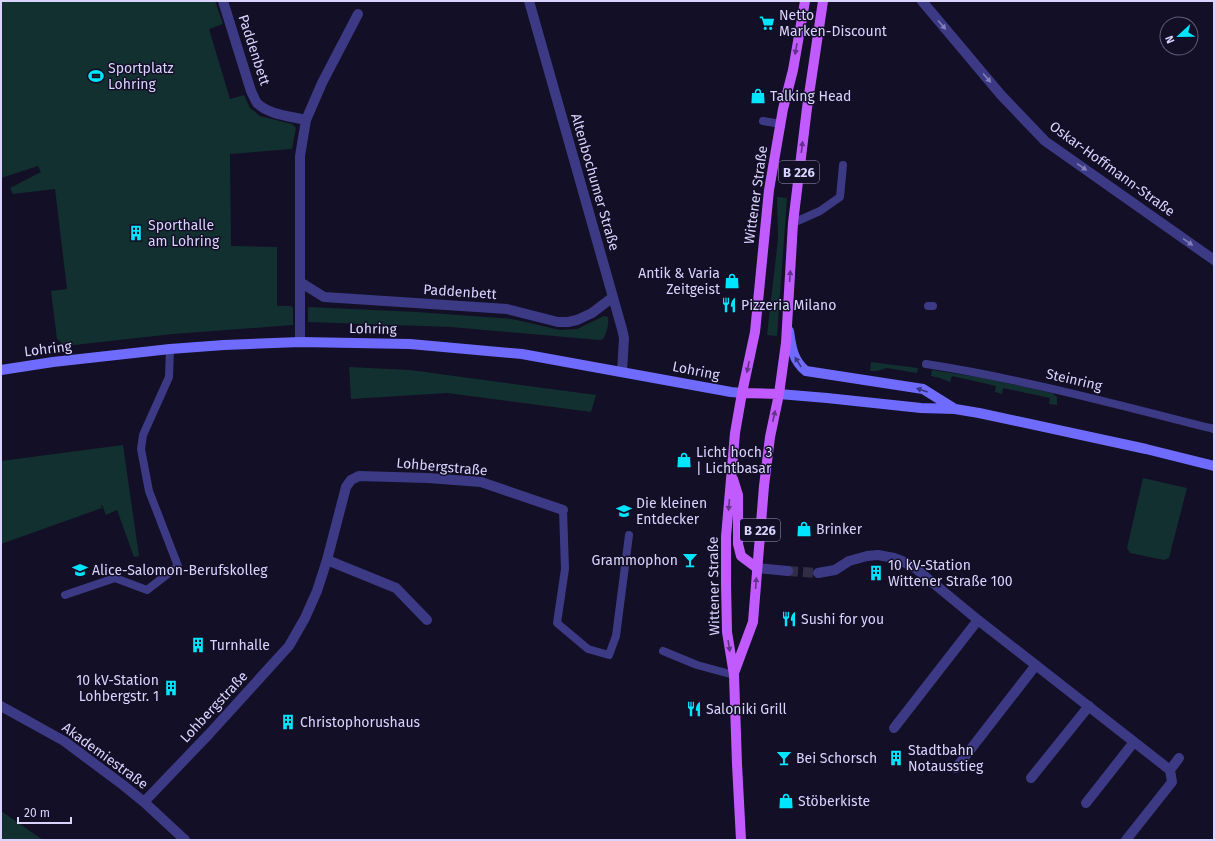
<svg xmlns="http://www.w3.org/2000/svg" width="1215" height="841" font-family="'Fira Sans',sans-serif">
<rect width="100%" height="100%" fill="#130f26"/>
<!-- green -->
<path fill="#12302f" d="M1,1H215L223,24L209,29L230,99L244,95L250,108L260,116L292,124L296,128L292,149L230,154L231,246L277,247V306H291L293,308V325L173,334L65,346L57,339L51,291L67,289L55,189L13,194L10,188L41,172L38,166L1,178Z
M777,197L787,198L777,336L767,335L778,239Z
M308,307L417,312L512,319L560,330L577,329L604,316L608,317C609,324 607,333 603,339L600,340L451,327L308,322Z
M871,362L918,368L917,373L887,368L877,371H870Z
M349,367L410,370L596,395L591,412L447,393L351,399Z
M932,370L984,378L1052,393L1057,397V405L1049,404L1050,398L1003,388L1002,394L995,392L996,386L952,376L950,382L940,378L931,376Z
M123,445L139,556L134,557L117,510L106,515L102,505H101L102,508L1,544V461Z
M1143,478L1187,488L1169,558L1164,560L1130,553L1127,548Z
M1,811L43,840H1Z"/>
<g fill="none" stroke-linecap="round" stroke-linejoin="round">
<!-- street-tunnel -->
<path stroke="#312d47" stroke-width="10" stroke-dasharray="10 5" stroke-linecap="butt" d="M788,571L818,573"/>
<!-- lane -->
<path stroke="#3d3a85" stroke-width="8" d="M763,121L781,124
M793,223L820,211L840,197L843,165
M928,306H933
M926,364C1023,379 1118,405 1214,429
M563,510L565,569L557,623L588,649L609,655L616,636L629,535
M65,595L115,578L147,590L178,566L149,491L141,449L143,435L169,377L170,349
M663,651L697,665L734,675"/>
<!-- street -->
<path stroke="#3d3a85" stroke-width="10" d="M223,1L251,91C253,95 255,100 257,103C269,115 290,116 306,120
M529,1L622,329L624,338L622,372
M922,1L1001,95L1045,141L1214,260
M300,282L324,297L507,309L558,322H568L577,320L592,313L613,297
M300,342V156L306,120L322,83L358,14
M327,560L396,588L427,620
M757,568L788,571
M818,573L835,570L849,561L867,556L878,555L894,558L902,561L915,568L978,620L1170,770L1179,758
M1,706L64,741L123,785L144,802L185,840
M894,728L978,620
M956,768L1036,665
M1031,778L1089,706
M144,802L210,733L289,646L305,618L317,591L327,560L346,487L351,480L359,476L428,478L481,482L563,510
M1086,803L1134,742
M1126,840L1172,782L1170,770"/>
<!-- secondary -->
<path stroke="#6f6bff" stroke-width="10" d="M789,331C791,346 793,361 806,371L923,389L955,409
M1,370L53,362L170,349L224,345L300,342L410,344L522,354L731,392L742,393
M779,394L827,398L921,408L955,409L979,413L1146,449L1214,466"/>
<!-- primary -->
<path stroke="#c25bff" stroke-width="10" d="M742,393L779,394
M733,479L738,495V544L741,556L757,568
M734,673L753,622L764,486L770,437L779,394L786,343L793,223L807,108L823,1
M741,840L737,764L734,675L727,632L726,583V537L735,433L742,393L755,332L769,190L783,109L793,70L805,1"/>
</g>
<!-- one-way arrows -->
<defs><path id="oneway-solid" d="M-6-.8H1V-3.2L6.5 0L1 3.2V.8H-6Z"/></defs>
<g fill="#837fbc">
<use href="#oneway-solid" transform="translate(942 25) rotate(50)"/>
<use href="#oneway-solid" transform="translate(987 78) rotate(49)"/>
<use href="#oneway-solid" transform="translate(1082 167) rotate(35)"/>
<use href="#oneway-solid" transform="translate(1188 242) rotate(35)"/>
</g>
<g fill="#623188">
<use href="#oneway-solid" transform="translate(796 49) rotate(100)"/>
<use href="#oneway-solid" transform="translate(802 147) rotate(-83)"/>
<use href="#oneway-solid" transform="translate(790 276) rotate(-86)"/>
<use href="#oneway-solid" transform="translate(748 367) rotate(101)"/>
<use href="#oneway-solid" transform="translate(774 416) rotate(-77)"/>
<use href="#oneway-solid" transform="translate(729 505) rotate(95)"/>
<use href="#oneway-solid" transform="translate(756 583) rotate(-86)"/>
<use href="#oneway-solid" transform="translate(729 646) rotate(81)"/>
</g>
<g fill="#38347d">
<use href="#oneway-solid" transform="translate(798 362) rotate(-122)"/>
<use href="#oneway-solid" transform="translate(922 390) rotate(-161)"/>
</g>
<!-- icons -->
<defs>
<g id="supermarket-bare" transform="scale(1.2)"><path d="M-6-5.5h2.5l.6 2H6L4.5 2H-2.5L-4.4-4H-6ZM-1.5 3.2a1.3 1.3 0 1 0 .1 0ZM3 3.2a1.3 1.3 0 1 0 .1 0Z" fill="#00e5ff" stroke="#130f26" stroke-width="2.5" paint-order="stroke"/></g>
<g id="stadium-bare" transform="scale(1.2)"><path d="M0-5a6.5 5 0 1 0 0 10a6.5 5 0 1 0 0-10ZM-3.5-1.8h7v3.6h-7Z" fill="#00e5ff" stroke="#130f26" stroke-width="2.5" paint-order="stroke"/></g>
<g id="shop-bare" transform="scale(1.2)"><path d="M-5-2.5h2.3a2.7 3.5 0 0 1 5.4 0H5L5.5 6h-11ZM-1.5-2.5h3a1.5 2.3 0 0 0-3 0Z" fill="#00e5ff" stroke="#130f26" stroke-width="2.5" paint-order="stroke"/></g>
<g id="building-bare" transform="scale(1.2)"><path d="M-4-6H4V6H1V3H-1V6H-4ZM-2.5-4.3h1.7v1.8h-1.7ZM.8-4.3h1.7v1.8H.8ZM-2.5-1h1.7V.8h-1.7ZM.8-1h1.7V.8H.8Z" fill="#00e5ff" stroke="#130f26" stroke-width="2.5" paint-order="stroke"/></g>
<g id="restaurant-bare" transform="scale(1.2)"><path d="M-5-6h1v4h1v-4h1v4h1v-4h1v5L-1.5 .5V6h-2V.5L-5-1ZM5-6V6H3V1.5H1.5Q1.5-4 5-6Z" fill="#00e5ff" stroke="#130f26" stroke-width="2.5" paint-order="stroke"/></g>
<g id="school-bare" transform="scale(1.2)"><path d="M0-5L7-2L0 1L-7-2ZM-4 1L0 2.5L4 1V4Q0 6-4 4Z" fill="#00e5ff" stroke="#130f26" stroke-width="2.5" paint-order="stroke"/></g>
<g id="bar-bare" transform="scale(1.2)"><path d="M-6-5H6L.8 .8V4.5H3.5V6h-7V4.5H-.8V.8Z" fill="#00e5ff" stroke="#130f26" stroke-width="2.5" paint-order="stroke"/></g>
</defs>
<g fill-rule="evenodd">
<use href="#supermarket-bare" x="767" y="23"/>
<use href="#stadium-bare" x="96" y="76"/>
<use href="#shop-bare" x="758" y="96"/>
<use href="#building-bare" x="136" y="233"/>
<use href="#shop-bare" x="732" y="281"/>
<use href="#restaurant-bare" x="729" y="305"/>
<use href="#shop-bare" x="684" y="460"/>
<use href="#school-bare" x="624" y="511"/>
<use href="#shop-bare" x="804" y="529"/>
<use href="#bar-bare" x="690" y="560"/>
<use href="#school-bare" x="80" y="570"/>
<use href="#building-bare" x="876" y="573"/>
<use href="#restaurant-bare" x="789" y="619"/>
<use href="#building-bare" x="198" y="645"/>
<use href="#building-bare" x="171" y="688"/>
<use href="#restaurant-bare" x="694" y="709"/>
<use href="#building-bare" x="288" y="722"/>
<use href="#bar-bare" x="784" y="758"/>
<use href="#building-bare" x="896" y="758"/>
<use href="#shop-bare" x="786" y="801"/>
</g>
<g text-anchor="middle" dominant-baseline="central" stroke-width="3" stroke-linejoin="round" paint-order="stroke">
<!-- shield labels -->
<g fill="#130f26" stroke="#9e99be" stroke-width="1">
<rect x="779" y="161" width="40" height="22" rx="3"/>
<rect x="740" y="519" width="40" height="22" rx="3"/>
</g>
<g font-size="13" font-weight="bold" fill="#d9d4ff">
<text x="799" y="172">B 226</text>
<text x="760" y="530">B 226</text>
</g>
<!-- poi labels -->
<g font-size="14" fill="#d9d4ff" stroke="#130f26" text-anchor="start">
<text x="779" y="15">Netto<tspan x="779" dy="16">Marken-Discount</tspan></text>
<text x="108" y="68">Sportplatz<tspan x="108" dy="16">Lohring</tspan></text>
<text x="770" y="96">Talking Head</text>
<text x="148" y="225">Sporthalle<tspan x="148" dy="16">am Lohring</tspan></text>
<text x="720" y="273" text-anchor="end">Antik &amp; Varia<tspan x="720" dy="16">Zeitgeist</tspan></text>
<text x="741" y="305">Pizzeria Milano</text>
<text x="696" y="452">Licht hoch 3<tspan x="696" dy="16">| Lichtbasar</tspan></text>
<text x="636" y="503">Die kleinen<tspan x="636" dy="16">Entdecker</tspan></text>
<text x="816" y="529">Brinker</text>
<text x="678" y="560" text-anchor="end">Grammophon</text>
<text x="888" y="565">10 kV-Station<tspan x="888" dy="16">Wittener Straße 100</tspan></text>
<text x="92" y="570">Alice-Salomon-Berufskolleg</text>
<text x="801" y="619">Sushi for you</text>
<text x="210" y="645">Turnhalle</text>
<text x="159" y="680" text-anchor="end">10 kV-Station<tspan x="159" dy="16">Lohbergstr. 1</tspan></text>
<text x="706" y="709">Saloniki Grill</text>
<text x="300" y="722">Christophorushaus</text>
<text x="908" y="750">Stadtbahn<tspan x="908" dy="16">Notausstieg</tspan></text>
<text x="796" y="758">Bei Schorsch</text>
<text x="798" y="801">Stöberkiste</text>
</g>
<!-- street labels -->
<g font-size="14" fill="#d9d4ff" stroke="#130f26">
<text transform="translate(254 50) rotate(72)">Paddenbett</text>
<text transform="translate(1112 169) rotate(36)">Oskar-Hoffmann-Straße</text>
<text transform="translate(595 182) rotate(74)">Altenbochumer Straße</text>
<text transform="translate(756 195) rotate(-82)">Wittener Straße</text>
<text transform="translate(460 292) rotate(4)">Paddenbett</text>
<text transform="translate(373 329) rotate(1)">Lohring</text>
<text transform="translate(48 349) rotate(-7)">Lohring</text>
<text transform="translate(696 371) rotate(11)">Lohring</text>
<text transform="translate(1074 380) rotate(13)">Steinring</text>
<text transform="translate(442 467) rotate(5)">Lohbergstraße</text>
<text transform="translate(714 586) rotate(-91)">Wittener Straße</text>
<text transform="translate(214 707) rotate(-47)">Lohbergstraße</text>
<text transform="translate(105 756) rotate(36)">Akademiestraße</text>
</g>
</g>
<!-- border -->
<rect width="1215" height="841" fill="none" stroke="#d9d4ff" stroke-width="4"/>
<!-- north arrow -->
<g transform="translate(1179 36) rotate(248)"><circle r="19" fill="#130f26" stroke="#625e7d"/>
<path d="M0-3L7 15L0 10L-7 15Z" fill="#00e5ff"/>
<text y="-6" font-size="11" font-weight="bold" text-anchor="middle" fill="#d9d4ff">N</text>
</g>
<!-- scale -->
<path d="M18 817v6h53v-6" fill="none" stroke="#d9d4ff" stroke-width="2"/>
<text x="24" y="817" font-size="12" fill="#d9d4ff" stroke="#130f26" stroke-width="3" paint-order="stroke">20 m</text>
</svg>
